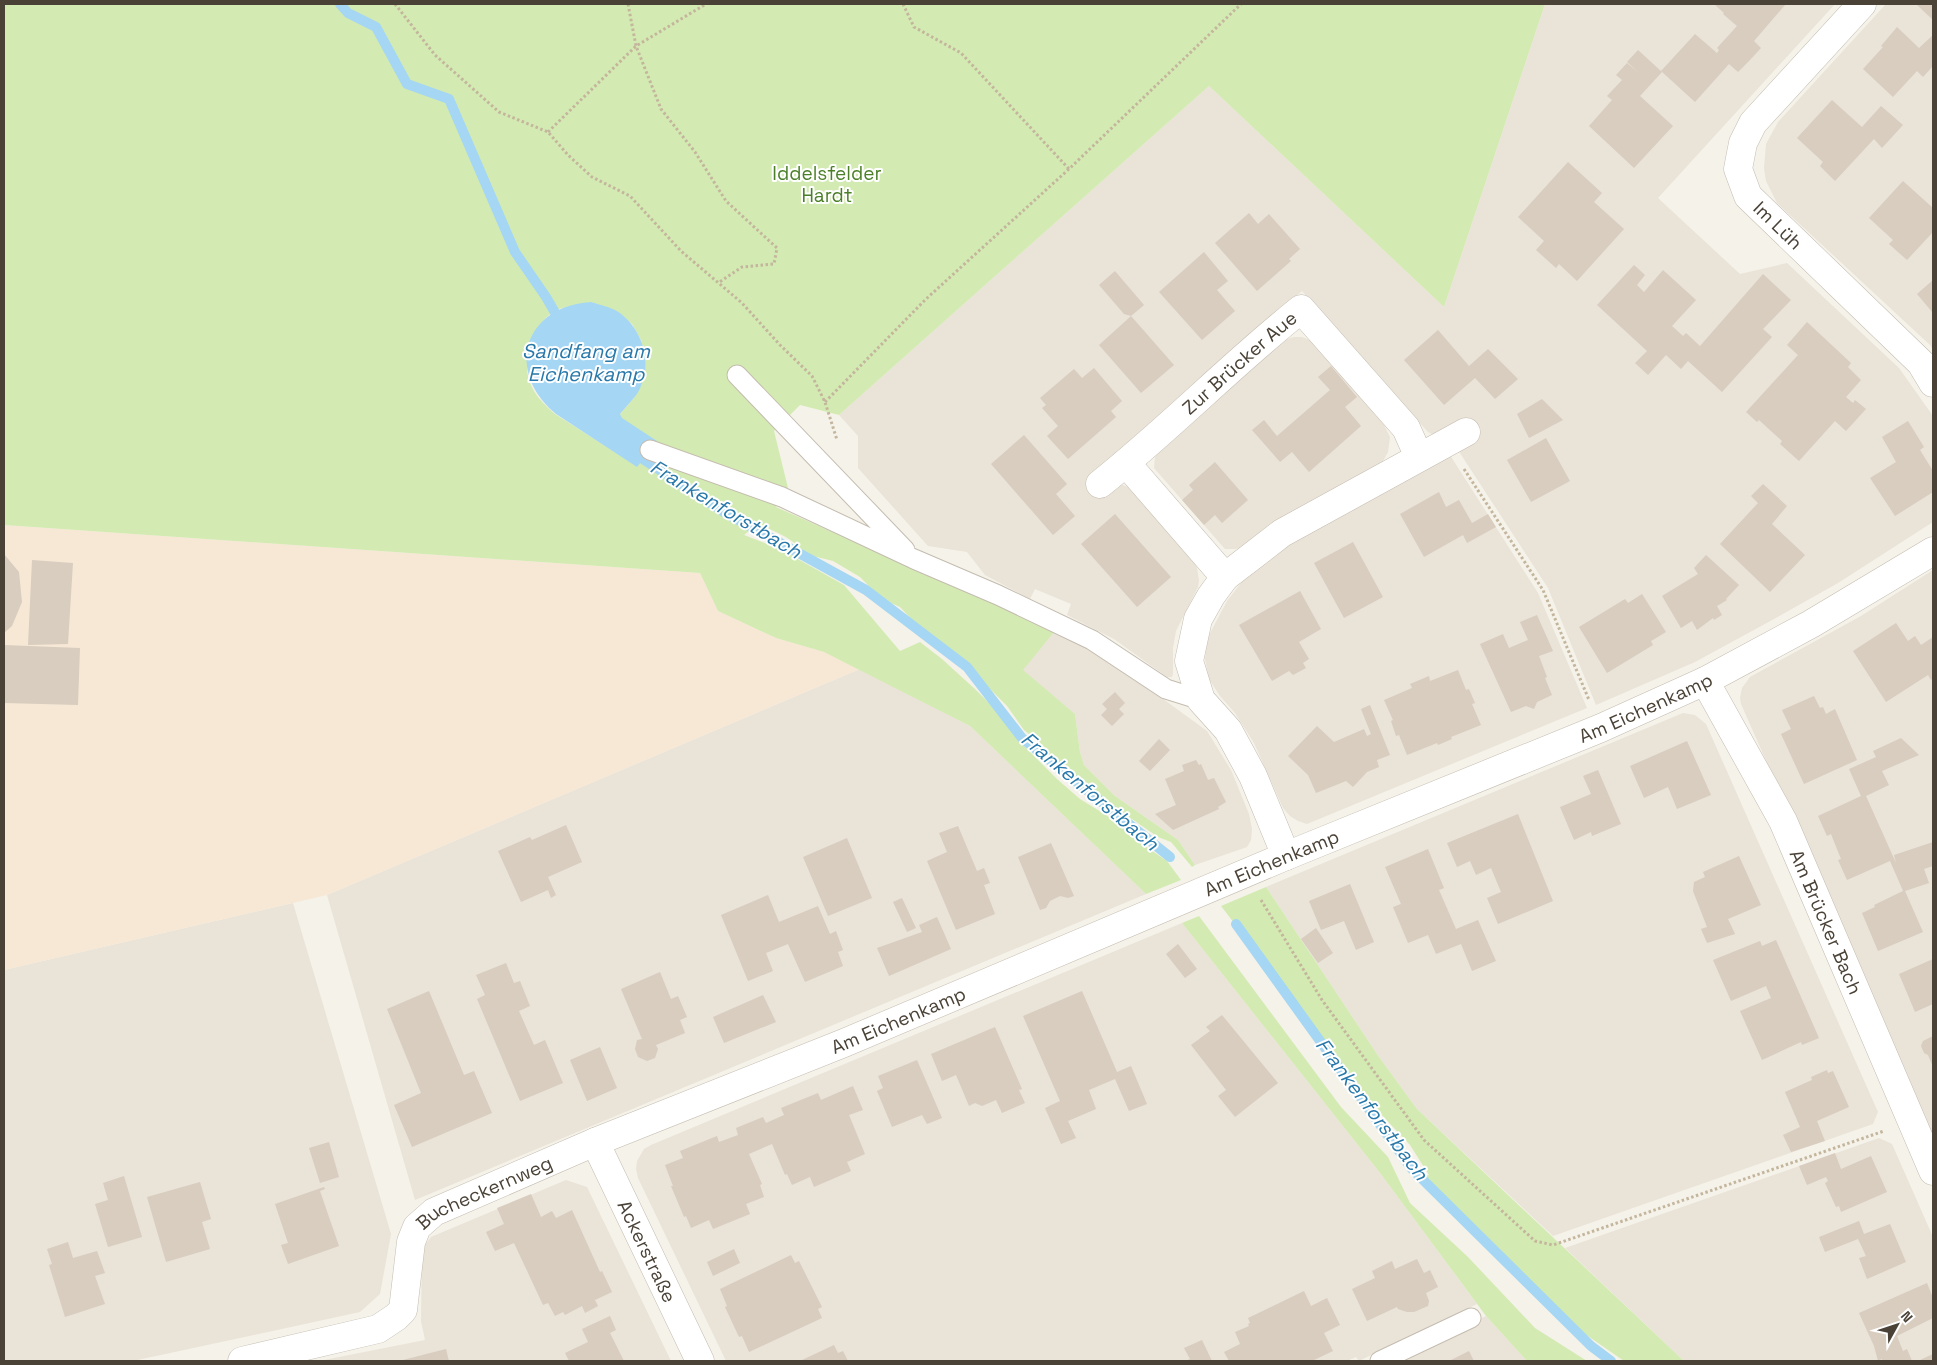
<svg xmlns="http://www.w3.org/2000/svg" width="1937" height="1365" font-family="'Space Grotesk',sans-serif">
<rect width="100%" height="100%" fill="#f5f2ea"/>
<!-- residential -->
<path fill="#eae3d8" d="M1545,4H1835L1658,198L1740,274L1787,263L1899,368L1933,416V522L1838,583L1774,619L1695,662L1596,705L1548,588L1456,447L1428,432L1302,291L1086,483L1098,497L1117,483L1128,487L1194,560L1197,568L1199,581L1198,587L1176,631L1173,648V674L1172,677H1167L1114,639L1067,615L1071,604L1035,589L1030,599L985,575L967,552L928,546L858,468V436L839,415L1209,86L1444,307Z
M1886,4H1933V350L1930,345L1777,203L1766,181L1764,168L1766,144L1778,122Z
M1294,337H1302L1312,341L1366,402L1383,423L1390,437L1388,452L1383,461L1376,468L1246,546L1236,549H1225L1154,468L1155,457L1161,446L1280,341Z
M1448,452L1538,593L1587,708L1307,824L1298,821L1290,816L1283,808L1254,743L1235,713L1220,696L1209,679L1205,659L1207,639L1227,601L1241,583L1273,553Z
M1933,570V1138L1741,704L1740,698L1742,688L1750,677L1861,616Z
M1055,631L1090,648L1111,661L1207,731L1231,770L1249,814L1252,829L1251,840L1247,847L1195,865L1178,840L1115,796L1084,765L1080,752L1075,714L1022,670Z
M860,669L970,726L1146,894L415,1200L327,895Z
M1683,713L1695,715L1706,724L1878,1112L1873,1124L1553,1236L1417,1109L1379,1057L1266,887Z
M293,903L391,1234L380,1294L360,1312L133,1361H4V970Z
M1182,923L1380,1173L1477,1304L1359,1361L1356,1357L1347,1361H726L638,1178L636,1169L637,1161L644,1149L651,1145Z
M1879,1138L1892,1144L1933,1237V1361H1684L1565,1248Z
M566,1180L587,1187L671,1361H319L425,1340L421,1321L422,1249L431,1237Z
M1486,1316L1527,1361H1392Z"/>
<!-- commercial -->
<path fill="#f7e8d5" d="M4,525L700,573L718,611L776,638L824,652L860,669L327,895L4,970Z"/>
<!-- green -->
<path fill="#d3ebb2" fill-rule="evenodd" d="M4,4H1545L1444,307L1209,86L839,415L800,405L774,431L788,488L776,507L1055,631L1023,670L1075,714L1080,752L1084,765L1115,796L1178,840L1195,865L1192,867L1171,842L1158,837L1068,775L1043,746L1024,730L1007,706L950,649L944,648L931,637L932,635L916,624L900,607L891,603L874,591L860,577L833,561L805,554C794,538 775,532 758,524L744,535L767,544L790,550L796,558L844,585L900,651L920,642L942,659L976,690L999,713L1017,739L1057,779L1080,799L1119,823L1136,840L1167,861L1181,880L1146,894L970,726L824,652L776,638L718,611L700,573L4,525ZM591,302L618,312L632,324L641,340L646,358L634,398L620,414L637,466L555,414C530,393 521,375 531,343C534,331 542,320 553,312C563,306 580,305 591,302Z
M1266,887L1379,1057L1417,1109L1684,1361H1624L1556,1314L1493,1246L1419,1178L1429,1175L1410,1145L1362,1094L1345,1069L1341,1070L1309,1021L1221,906Z
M1199,916L1341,1107L1388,1157L1410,1203L1468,1257L1535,1328L1587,1361H1527L1486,1316L1380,1173L1182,923Z"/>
<!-- water -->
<path fill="#a5d6f3" d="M591,302C600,305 612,307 620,313C642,330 652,360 641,386C637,397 627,405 620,414L622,418L657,441L637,467L556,414C504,371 524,306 591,302Z"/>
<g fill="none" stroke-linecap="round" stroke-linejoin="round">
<!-- stream -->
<path stroke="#a5d6f3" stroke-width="10" d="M340,4L348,13L376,27L407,84L449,99L515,252L546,297L561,323
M636,447L643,459L724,512L866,590L967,667L1022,738L1170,857
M1236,924L1412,1169L1591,1346L1611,1361"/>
</g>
<!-- building -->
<path fill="#d8cdbf" d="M1714,4H1783L1785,5L1754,41L1761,48L1750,60L1738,72L1729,64L1695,102L1661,71L1695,34L1717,53L1719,50L1717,48L1737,26L1723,14L1724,13Z
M1919,4H1933V20L1917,5Z
M1897,27L1919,48L1933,35V66L1923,77L1917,71L1893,97L1863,69L1883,47L1881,46Z
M1638,50L1662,72L1640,96L1673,126L1634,168L1589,126L1612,100L1607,96L1622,80L1616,75L1627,63L1639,73L1627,62Z
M1832,100L1862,127L1881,106L1903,125L1882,148L1874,139L1835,181L1820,166L1823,162L1797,138Z
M1568,162L1602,193L1594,202L1624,229L1577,281L1559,264L1556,268L1536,250L1544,241L1518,217Z
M1903,181L1933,208V232L1907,260L1889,244L1893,240L1869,218Z
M1249,213L1258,224L1269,214L1300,249L1289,259L1291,261L1257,291L1215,243Z
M1204,252L1228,281L1217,290L1235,311L1202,340L1159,292Z
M1634,265L1645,275L1637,285L1644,292L1663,270L1696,300L1672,326L1683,336L1686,333L1700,346L1763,274L1791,300L1763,329L1772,337L1722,392L1688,361L1681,369L1666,355L1648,375L1635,363L1647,351L1597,305Z
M1115,271L1144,305L1131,316L1124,314L1099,285Z
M1933,280V313L1917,294Z
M1131,316L1174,365L1141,393L1099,345Z
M1807,322L1851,363L1848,367L1861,380L1846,397L1853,403L1855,400L1866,409L1846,431L1835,421L1799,461L1780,444L1782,441L1759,420L1757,422L1746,412L1798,355L1787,345Z
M1438,330L1469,366L1488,349L1518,379L1495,399L1475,378L1444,405L1404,360Z
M1331,366L1357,397L1345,407L1361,426L1309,472L1292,452L1280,462L1252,430L1264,420L1277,436L1330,390L1318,377Z
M1094,368L1122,401L1111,411L1116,417L1068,459L1047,436L1058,426L1042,408L1046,405L1040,398L1074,369L1082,378Z
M1542,399L1563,420L1529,438L1517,414Z
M1908,421L1924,447L1920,450L1933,471V492L1895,516L1870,478L1896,462L1882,437Z
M1024,435L1067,484L1056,494L1075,516L1053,535L991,464Z
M1546,438L1570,481L1531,502L1507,460Z
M1215,462L1248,500L1222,523L1215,515L1204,525L1182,500L1193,490L1189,485Z
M1763,484L1787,506L1772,524L1805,555L1770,592L1720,544L1758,503L1751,496Z
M1439,492L1446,507L1459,500L1472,523L1488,514L1496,527L1467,543L1463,535L1424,557L1400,514Z
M1115,514L1171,577L1137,607L1081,544Z
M1353,542L1383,597L1344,618L1314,563Z
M4,554L19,572L22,602L12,626L4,633Z
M1706,555L1739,585L1726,599L1727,600L1717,606L1722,615L1714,620L1713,618L1697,630L1692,621L1681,628L1662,596L1698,574L1694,568Z
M32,560L73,563L68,644L28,645Z
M1300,591L1321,629L1299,642L1309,659L1303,663L1306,668L1293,675L1289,671L1272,681L1239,625Z
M1642,594L1666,632L1651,641L1653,645L1607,673L1579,627L1625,599L1628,603Z
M1537,615L1553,651L1539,656L1547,677L1545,678L1552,695L1537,702L1534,709L1526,706L1511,712L1480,644L1503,634L1509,648L1528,640L1520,622Z
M1896,623L1908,641L1915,636L1921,645L1933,637V678L1931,680L1928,675L1886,702L1853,651Z
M4,645L80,648L78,705L4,703Z
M1458,670L1466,690L1469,689L1475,703L1472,704L1481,725L1451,737L1452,739L1438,745L1437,743L1407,755L1399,735L1396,736L1391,721L1393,720L1384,700L1412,688L1410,684L1429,676L1430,681Z
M1115,692L1125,703L1119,709L1124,714L1112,726L1101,715L1107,709L1102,704Z
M1814,696L1820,708L1823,707L1826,714L1835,709L1857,760L1804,784L1781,734L1791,729L1782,710Z
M1370,705L1390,755L1377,760L1379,767L1367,772L1353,787L1346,781L1316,793L1308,775L1288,756L1317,726L1334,742L1364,729L1367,736L1371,734L1361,709Z
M1901,738L1919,755L1882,771L1889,785L1866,796L1896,863L1894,855L1933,842V866L1924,869L1929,883L1905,891L1923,932L1878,951L1862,913L1875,907L1874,905L1903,891L1897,877L1890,861L1847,880L1838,860L1841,859L1831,834L1827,836L1818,816L1861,796L1849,769L1876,757L1873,751Z
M1159,739L1170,750L1150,771L1139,761Z
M1687,741L1711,795L1677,809L1668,787L1644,798L1630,766Z
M1196,760L1199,765L1201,764L1208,780L1214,778L1226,802L1218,807L1219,809L1173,830L1155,814L1176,805L1165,779L1184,771L1182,765Z
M1598,770L1621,824L1592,836L1591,832L1574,840L1560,807L1591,794L1583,776Z
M1518,814L1553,901L1498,924L1487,898L1501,892L1491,868L1476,875L1470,861L1457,867L1447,843Z
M566,825L582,862L548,877L556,895L551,898L548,890L521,902L498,851L530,837L532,840Z
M958,826L977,871L984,868L990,883L984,885L995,914L956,930L927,861L947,852L939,833Z
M847,838L872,898L828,916L803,857Z
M1051,843L1074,896L1068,898L1060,896L1050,901L1046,908L1040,910L1018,857Z
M1428,849L1444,888L1439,890L1456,929L1478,920L1496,961L1472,971L1461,944L1436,954L1428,935L1408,943L1393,907L1401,904L1385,867Z
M1739,856L1761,905L1728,919L1735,934L1707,943L1701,929L1707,927L1693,891L1694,882L1705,877L1703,872Z
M1350,884L1374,942L1356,950L1344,921L1321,930L1309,901Z
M768,895L779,922L818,906L830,934L836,931L843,950L838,952L843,966L805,982L788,944L766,953L773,971L748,981L721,915Z
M902,898L916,928L907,932L893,902Z
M937,917L951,949L889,976L877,948L922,932L919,925Z
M1316,928L1333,953L1318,963L1301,939Z
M1776,940L1819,1038L1802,1045L1801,1042L1762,1060L1740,1011L1771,998L1766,986L1731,1001L1713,960L1760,941L1762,946Z
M1178,944L1197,969L1185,978L1166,954Z
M1933,959V1004L1915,1012L1899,974Z
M506,963L514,983L520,981L530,1006L519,1011L534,1045L545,1040L563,1083L520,1101L477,999L485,995L476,975Z
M660,972L671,999L678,996L687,1017L680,1020L685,1033L656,1045L658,1049L655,1058L647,1061L638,1057L635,1049L637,1040L642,1039L621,989Z
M429,991L464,1075L474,1071L492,1113L412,1147L394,1105L421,1093L387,1009Z
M1082,991L1117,1072L1131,1066L1147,1104L1129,1111L1115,1079L1089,1090L1096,1109L1068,1121L1076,1138L1061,1144L1045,1108L1060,1101L1023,1016Z
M763,995L776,1022L724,1043L713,1017Z
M1222,1015L1278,1083L1235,1117L1218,1096L1226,1090L1191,1045L1210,1031L1206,1027Z
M995,1027L1022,1089L1019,1090L1025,1103L1002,1113L996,1100L982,1106L975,1103L969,1106L956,1075L942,1081L931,1054Z
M1933,1036V1067L1928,1055L1924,1053L1921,1046L1923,1041Z
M600,1047L617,1088L587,1101L570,1060Z
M917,1060L942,1118L927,1124L922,1115L892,1127L877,1091L883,1088L878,1076Z
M1827,1070L1828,1073L1833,1071L1849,1107L1817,1121L1825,1141L1791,1152L1783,1135L1800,1127L1785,1092L1812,1080L1811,1077Z
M853,1086L863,1110L849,1115L865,1154L847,1162L851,1171L814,1187L810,1177L792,1185L787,1174L785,1175L772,1144L749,1154L762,1184L760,1185L764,1197L746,1204L750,1214L713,1229L709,1220L691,1228L686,1216L684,1217L671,1186H673L665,1165L683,1158L680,1151L717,1136L719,1142L738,1135L736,1128L763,1117L766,1123L784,1115L781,1108L818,1093L821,1100Z
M329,1142L339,1177L320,1183L309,1148Z
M1835,1153L1841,1169L1871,1156L1887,1192L1841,1212L1839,1206L1836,1207L1825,1183L1828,1181L1826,1177L1807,1185L1799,1166Z
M124,1176L142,1237L108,1247L95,1204L108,1200L103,1183Z
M200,1182L211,1219L202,1222L210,1249L166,1262L147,1197Z
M324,1187L325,1189L320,1191L339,1246L288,1264L281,1245L288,1243L275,1204Z
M531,1194L541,1217L552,1211L556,1218L572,1210L600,1272L602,1271L612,1292L595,1300L598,1306L585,1313L582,1306L565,1315L563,1312L555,1316L548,1303L543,1305L514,1243L495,1251L486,1232L504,1224L497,1208Z
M1859,1221L1864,1234L1890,1224L1906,1262L1867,1279L1859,1258L1866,1256L1858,1239L1825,1252L1819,1237Z
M68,1242L73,1258L97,1251L105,1273L95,1276L105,1304L65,1317L49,1265L52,1264L47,1249Z
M734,1249L740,1263L713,1276L707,1262Z
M791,1255L795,1263L799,1261L822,1307L818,1309L822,1318L749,1352L742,1336L739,1337L725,1307L727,1306L720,1289Z
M1417,1259L1424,1273L1430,1270L1438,1287L1426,1293L1429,1301L1428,1306L1414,1312H1407L1398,1309L1397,1307L1367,1321L1352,1289L1375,1278L1372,1271L1392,1261L1395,1269Z
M1927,1283L1933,1298V1318L1897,1336L1903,1351L1907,1349L1912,1361H1882V1359L1878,1361L1874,1346L1859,1313Z
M1304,1291L1311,1306L1327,1298L1340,1325L1324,1333L1333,1351L1312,1361H1229L1224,1352L1240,1344L1235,1332L1249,1326L1248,1324L1250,1323L1248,1318Z
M610,1316L616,1330L610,1333L624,1361H569L565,1353L588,1342L582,1329Z
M1202,1340L1212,1361H1185L1190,1359L1184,1348Z
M834,1345L838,1353L843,1351L848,1361H800Z
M446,1349L449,1361H399Z
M1469,1351L1474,1361H1449Z
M1933,1354V1361H1918Z"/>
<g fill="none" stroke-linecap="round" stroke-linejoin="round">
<!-- lane casing -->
<g stroke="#c4bcaf" stroke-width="21">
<path id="lane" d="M737,375L905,550
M650,450L782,497L914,559L998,595L1092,640L1166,689L1201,700
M1380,1361L1471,1318"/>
</g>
<!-- street casing -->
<g stroke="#c4bcaf" stroke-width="29">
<g id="street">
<path id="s1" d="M1862,4L1753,123L1743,143L1738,169L1748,196L1921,363L1933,383"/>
<path d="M1126,463L1225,577"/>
<path id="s2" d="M1100,484C1169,429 1231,365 1301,309L1406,428L1419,457"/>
<path id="s3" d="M1705,681L1783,821L1933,1171"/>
<path d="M1286,856L1253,776L1228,730L1201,700L1189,661L1198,619L1211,596L1225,577L1282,533L1466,432"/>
<path id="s4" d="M595,1142L700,1361"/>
<path id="s5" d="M242,1361L378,1329L396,1317L403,1310L411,1242L417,1227L434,1212L595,1142L844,1043L1286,856L1601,728L1705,681L1811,624L1933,551"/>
</g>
</g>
<!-- path -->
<path stroke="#c4b59d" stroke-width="3" stroke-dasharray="2.5 2.5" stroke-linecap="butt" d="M395,4L435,55L499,112L548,132L568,155L592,177L630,196L681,251L742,303L780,345L812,376L825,402L837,440
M628,4L636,46L661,109L695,152L726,201L777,248L774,264L742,267L718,283
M903,4L914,27L961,53L1069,169
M548,132L636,46L706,4
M825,402L926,299L1069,169L1241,4
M1464,469L1543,590L1589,700
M1261,900L1322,1000L1424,1140L1535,1241L1553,1245L1884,1131"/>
<!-- lane -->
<use href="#lane" stroke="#fff" stroke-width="19"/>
<!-- street -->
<use href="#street" stroke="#fff" stroke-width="28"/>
</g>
<g text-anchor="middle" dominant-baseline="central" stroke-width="4" stroke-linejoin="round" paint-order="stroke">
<!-- park labels -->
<g font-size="19" fill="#4b7f28" stroke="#fff">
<text x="827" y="173">Iddelsfelder<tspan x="827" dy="22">Hardt</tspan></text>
</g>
<!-- street labels -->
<g font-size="19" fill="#4a4237" stroke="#fff">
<text stroke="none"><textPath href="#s1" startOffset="281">Im Lüh</textPath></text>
<text stroke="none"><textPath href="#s2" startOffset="185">Zur Brücker Aue</textPath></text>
<text stroke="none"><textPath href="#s5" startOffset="1591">Am Eichenkamp</textPath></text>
<text stroke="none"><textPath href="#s5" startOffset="1186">Am Eichenkamp</textPath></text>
<text stroke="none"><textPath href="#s3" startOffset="270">Am Brücker Bach</textPath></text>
<text stroke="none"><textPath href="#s5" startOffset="781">Am Eichenkamp</textPath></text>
<text stroke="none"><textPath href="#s5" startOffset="332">Bucheckernweg</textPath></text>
<text stroke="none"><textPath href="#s4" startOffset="121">Ackerstraße</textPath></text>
</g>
<!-- water labels -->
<g font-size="20" font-style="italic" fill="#2878aa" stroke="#fff">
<text x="586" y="351">Sandfang am<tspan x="586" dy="23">Eichenkamp</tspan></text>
<text transform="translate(726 509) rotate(31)">Frankenforstbach</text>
<text transform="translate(1090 791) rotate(40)">Frankenforstbach</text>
<text transform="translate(1372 1109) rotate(53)">Frankenforstbach</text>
</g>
</g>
<!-- border -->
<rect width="1937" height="1365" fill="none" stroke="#4a4237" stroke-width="10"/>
<!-- north arrow -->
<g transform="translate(1897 1325) rotate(50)" stroke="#ffffff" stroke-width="4" paint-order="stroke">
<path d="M0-4L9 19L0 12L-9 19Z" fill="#4a4237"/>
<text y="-8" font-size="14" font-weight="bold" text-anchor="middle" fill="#4a4237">N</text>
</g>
</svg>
